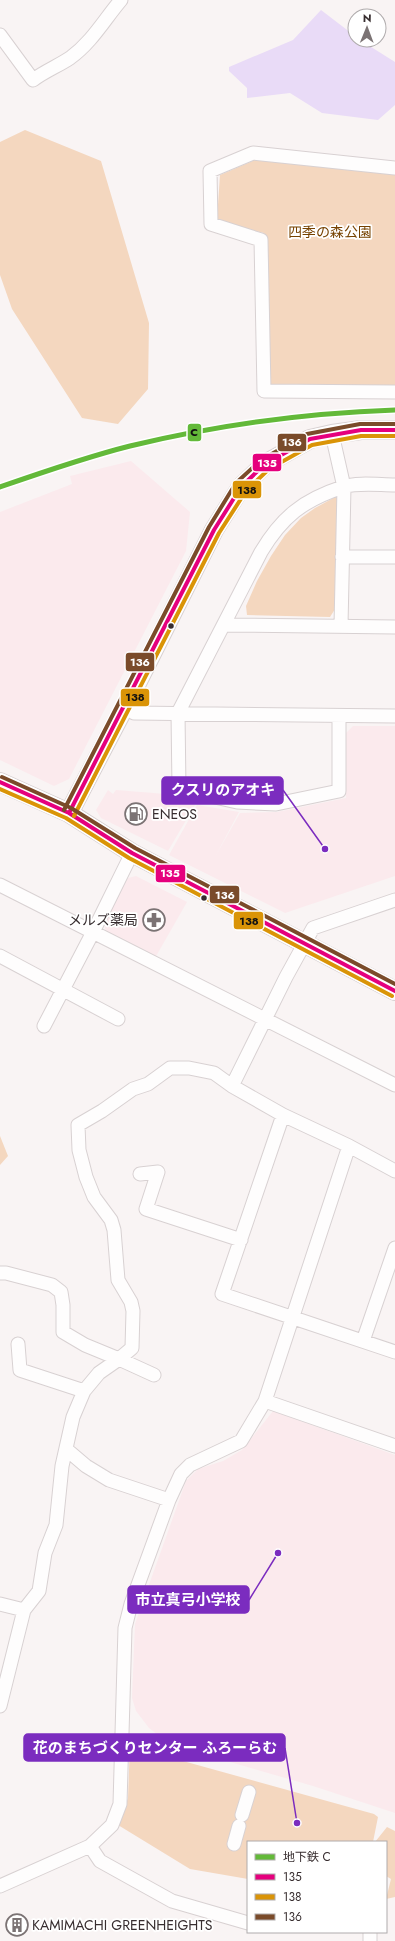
<svg xmlns="http://www.w3.org/2000/svg" width="395" height="1941" font-family="Jost,'Noto Sans JP',sans-serif">
<rect width="100%" height="100%" fill="#f9f4f4"/>
<!-- built -->
<path fill="#fbeaed" d="M131,461L190,512L186,551L69,779L54,786L0,760V512L72,484L70,476Z
M353,726H395V876L285,913L169,855L197,805L239,812L216,855L240,813L277,812L346,798V733Z
M108,790L113,794L116,790L166,794L186,799L195,805L168,851L101,818L96,810Z
M136,876L187,902L155,958L106,933L104,923L128,878Z
M273,1411L395,1455V1813L313,1786L185,1749L166,1741L149,1728L136,1711L132,1698L135,1624L186,1481L198,1469L223,1461L242,1450Z"/>
<!-- green -->
<path fill="#f4d7bf" d="M25,130L101,161L149,323L148,389L118,424L82,418L12,309L0,275V142Z
M257,159L395,173V386L270,384L264,233L222,224L217,219L220,175Z
M339,495L337,606L330,617L247,615L246,606L257,581L271,556L285,535L301,518L315,508Z
M0,1136L8,1156L0,1165Z
M137,1737L165,1756L374,1814L378,1817L373,1842H248V1879L190,1869L118,1825L128,1798L130,1743Z
M387,1827L395,1831V1897L386,1899L391,1879L386,1876V1842H375Z"/>
<!-- water -->
<path fill="#e9dbf7" d="M321,10L355,36V40H360L395,62V105L378,120L322,113L290,93L247,98V88L229,71V67L293,40Z"/>
<g fill="none" stroke-linecap="round" stroke-linejoin="round">
<!-- street casing -->
<g stroke="#d8d1d2" stroke-width="15">
<path id="street" d="M0,35L33,80C45,71 58,66 70,58C92,42 104,20 121,0
M395,168L253,153L210,171L211,224L261,240L264,391L395,392
M332,434L344,487L341,626
M342,557H395
M224,625L395,627
M124,707L134,713L395,716
M339,716V791L276,804L237,802L179,789L178,713L261,552C282,517 303,500 343,487C358,482 379,485 395,485
M0,885L395,1085
M0,956L118,1019
M44,1026L93,932L132,853
M232,1086L286,977L313,928L395,900
M283,1115L222,1294L395,1352
M140,1174L158,1172L146,1209L241,1240
M0,1273H6L52,1285L61,1292L63,1305V1332L85,1345L119,1359L132,1348L133,1311L131,1302L118,1280L114,1230L111,1220L94,1197L86,1177L79,1150L78,1125L102,1111L133,1089L148,1084L170,1068H189L214,1073L232,1086L283,1115L349,1146L395,1171
M363,1341L395,1248
M18,1344L20,1370L84,1391
M265,1401L395,1446
M66,1449L86,1466L109,1480L169,1500
M0,1604L24,1610
M0,1706L24,1610L39,1591L45,1553L56,1525L62,1466L73,1417L84,1391L99,1373L119,1359L154,1375
M242,1815L249,1792
M234,1844L239,1826
M90,1846L100,1861L172,1901L248,1923
M0,1886L90,1846L112,1825L120,1804L125,1628L131,1604L169,1500L181,1474L190,1465L241,1441L265,1401L349,1146
M370,1932V1941"/>
</g>
<!-- secondary casing -->
<g stroke="#d8d1d2" stroke-width="20">
<path id="secondary" d="M0,782L69,813L132,853L395,991
M69,813L135,687L214,530L241,487L265,464L310,439L332,434L361,430H395"/>
</g>
<!-- street -->
<use href="#street" stroke="#fefdfd" stroke-width="13"/>
<!-- secondary -->
<use href="#secondary" stroke="#fefdfd" stroke-width="18"/>
<!-- bus-1 casing -->
<g stroke="#fff" stroke-width="7">
<path id="bus-1" d="M0,782L69,813L132,853L395,991
M69,813L214,530L241,487L265,464L310,439L361,430H395"/>
</g>
<!-- bus-2 casing -->
<g stroke="#fff" stroke-width="7">
<path id="bus-2" d="M0,789L66,818L129,858L392,996
M74,816L219,533L246,491L269,469L312,445L361,436H395"/>
</g>
<!-- bus-3 casing -->
<g stroke="#fff" stroke-width="7">
<path id="bus-3" d="M2,777L71,808L135,848L395,984
M64,810L209,527L236,483L261,460L307,434L360,424H395"/>
</g>
<!-- bus-1 -->
<use href="#bus-1" stroke="#e5007d" stroke-width="4"/>
<!-- bus-2 -->
<use href="#bus-2" stroke="#da9407" stroke-width="4"/>
<!-- bus-3 -->
<use href="#bus-3" stroke="#7a4b2a" stroke-width="4"/>
<!-- metro-1 casing -->
<g stroke="#fff" stroke-width="8">
<path id="metro-1" d="M0,487C43,472 86,457 130,446C217,425 306,413 395,410"/>
</g>
<!-- metro-1 -->
<use href="#metro-1" stroke="#63b939" stroke-width="5"/>
</g>
<!-- icons -->
<defs>
<g id="fuel-ring" transform="scale(1.15)"><circle r="9.5" fill="#fff" stroke="#7b7374" stroke-width="1.5"/><path d="M-5.5-6h7V0h2V4h1.3V-2.5L3-4.5l.8-.8L6-3V5H2.5V1h-1V6h-7ZM-4.2-4.7v3.2H.2V-4.7Z" fill="#7b7374"/></g>
<g id="pharmacy-ring" transform="scale(1.15)"><circle r="9.5" fill="#fff" stroke="#7b7374" stroke-width="1.5"/><path d="M-2-6h4v4h4v4h-4v4h-4v-4h-4v-4h4Z" fill="#7b7374"/></g>
<g id="building-ring" transform="scale(1.15)"><circle r="9.5" fill="#fff" stroke="#7b7374" stroke-width="1.5"/><path d="M-4-6H4V6H1V3H-1V6H-4ZM-2.5-4.3h1.7v1.8h-1.7ZM.8-4.3h1.7v1.8H.8ZM-2.5-1h1.7V.8h-1.7ZM.8-1h1.7V.8H.8Z" fill="#7b7374"/></g>
</defs>
<g fill-rule="evenodd">
<use href="#fuel-ring" x="136" y="814"/>
<use href="#pharmacy-ring" x="154" y="920"/>
<use href="#building-ring" x="17" y="1925"/>
</g>
<!-- markers -->
<g fill="#372d2f" stroke="#fff" stroke-width="1.5">
<circle cx="171" cy="626" r="3.5"/>
<circle cx="204" cy="898" r="3.5"/>
</g>
<g text-anchor="middle" dominant-baseline="central" stroke-width="3.5" stroke-linejoin="round" paint-order="stroke">
<!-- park labels -->
<g font-size="14" fill="#764200" stroke="#fff">
<text x="330" y="232">四季の森公園</text>
</g>
<!-- poi labels -->
<g font-size="14" fill="#372d2f" stroke="#fff" text-anchor="start">
<text x="152" y="814">ENEOS</text>
<text x="138" y="920" text-anchor="end">メルズ薬局</text>
<text x="32" y="1925">KAMIMACHI GREENHEIGHTS</text>
</g>
</g>
<!-- callouts -->
<path fill="none" stroke="#7b2cbf" stroke-width="1.5" d="M325 849L283 790M278 1553L249 1600M297 1823L285 1748"/>
<g fill="#7b2cbf" stroke="#fff" stroke-width="1.5">
<circle cx="325" cy="849" r="4"/>
<circle cx="278" cy="1553" r="4"/>
<circle cx="297" cy="1823" r="4"/>
</g>
<g fill="#7b2cbf" stroke="#7b2cbf" stroke-width="1.5">
<rect x="162" y="777" width="121" height="27" rx="4"/>
<rect x="128" y="1586" width="121" height="27" rx="4"/>
<rect x="24" y="1734" width="261" height="27" rx="4"/>
</g>
<g font-size="15" text-anchor="middle" font-weight="bold" fill="#fff">
<text x="223" y="795">クスリのアオキ</text>
<text x="188" y="1605">市立真弓小学校</text>
<text x="155" y="1753">花のまちづくりセンター ふろーらむ</text>
</g>
<g stroke="#fff" stroke-width="1.5">
<rect x="187" y="423" width="15" height="19" rx="4" fill="#63b939"/>
<rect x="277" y="433" width="30" height="19" rx="4" fill="#7a4b2a"/>
<rect x="252" y="453" width="30" height="19" rx="4" fill="#e5007d"/>
<rect x="232" y="480" width="30" height="19" rx="4" fill="#da9407"/>
<rect x="125" y="652" width="30" height="20" rx="4" fill="#7a4b2a"/>
<rect x="120" y="688" width="30" height="19" rx="4" fill="#da9407"/>
<rect x="155" y="864" width="31" height="19" rx="4" fill="#e5007d"/>
<rect x="209" y="885" width="31" height="19" rx="4" fill="#7a4b2a"/>
<rect x="233" y="911" width="31" height="19" rx="4" fill="#da9407"/>
</g>
<g font-size="11" text-anchor="middle" font-weight="bold" fill="#fff">
<text x="292" y="446">136</text>
<text x="267" y="467">135</text>
<text x="140" y="666">136</text>
<text x="170" y="877">135</text>
<text x="225" y="899">136</text>
</g>
<g font-size="11" text-anchor="middle" font-weight="bold" fill="#111">
<text x="194" y="436">C</text>
<text x="247" y="494">138</text>
<text x="135" y="701">138</text>
<text x="249" y="925">138</text>
</g>
<!-- legend -->
<rect x="247" y="1841" width="140" height="92" fill="#ffffff" stroke="#afabac"/>
<rect x="255" y="1854" width="20" height="6" fill="#63b939" stroke="#afabac"/>
<text x="283" y="1861" font-size="12" fill="#372d2f">地下鉄 C</text>
<rect x="255" y="1874" width="20" height="6" fill="#e5007d" stroke="#afabac"/>
<text x="283" y="1881" font-size="12" fill="#372d2f">135</text>
<rect x="255" y="1894" width="20" height="6" fill="#da9407" stroke="#afabac"/>
<text x="283" y="1901" font-size="12" fill="#372d2f">138</text>
<rect x="255" y="1914" width="20" height="6" fill="#7a4b2a" stroke="#afabac"/>
<text x="283" y="1921" font-size="12" fill="#372d2f">136</text>
<!-- north arrow -->
<g transform="translate(367 28) rotate(1)"><circle r="19" fill="#ffffff" stroke="#afabac"/>
<path d="M0-3L7 15L0 10L-7 15Z" fill="#7b7374"/>
<text y="-6" font-size="11" font-weight="bold" text-anchor="middle" fill="#372d2f">N</text>
</g>
</svg>
